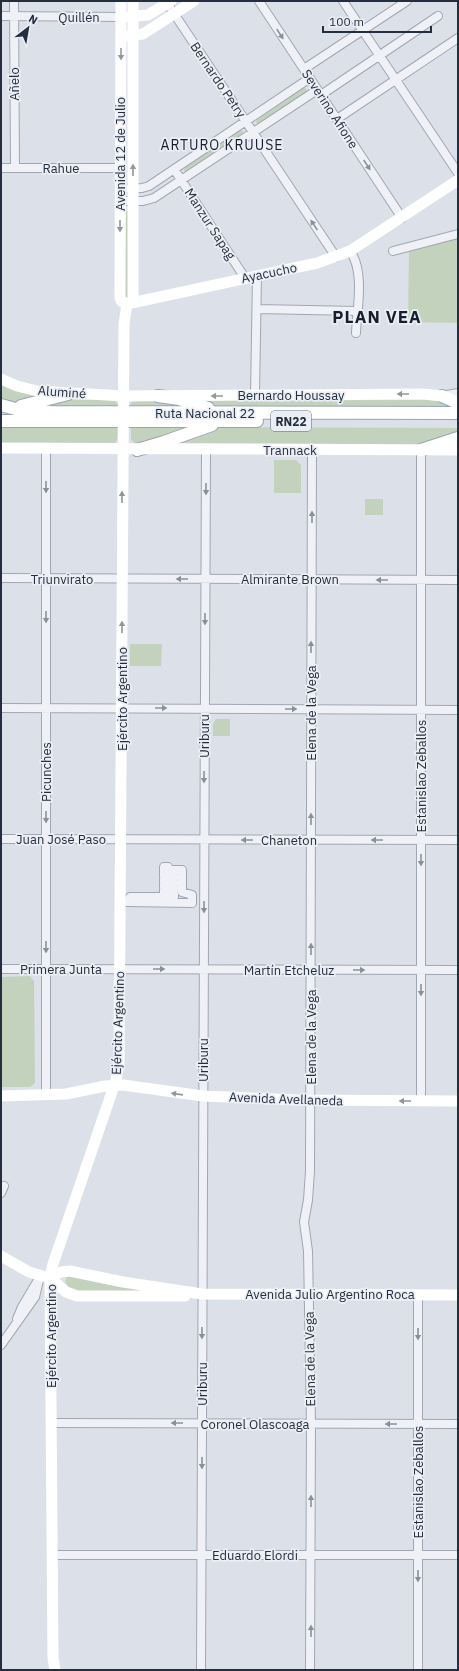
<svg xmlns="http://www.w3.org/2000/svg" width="459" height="1671" font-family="'IBM Plex Sans',sans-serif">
<rect width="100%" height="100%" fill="#dce0e8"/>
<!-- green -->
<path fill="#c2d2bc" d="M304,87L307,90L305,93L260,123H256L257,118Z
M239,130L243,131V134L187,172L184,171L185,166Z
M125,210L129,211L128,298L125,297Z
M458,239V323L408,322L409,252Z
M1,383L48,396C32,400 17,405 1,399Z
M190,399H429L442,401L458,409L215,407Z
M64,400H113L118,404L117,408H38Z
M166,400L199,409L130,406L132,401Z
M1,424L116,426C119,430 119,439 115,443L1,444Z
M195,426L144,443H134L131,439V427Z
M216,427L458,428V434L430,445H169Z
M274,460H296L301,465V493H274Z
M365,499H383V515H365Z
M130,644H162L161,666H130Z
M216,719H230V736H213V724Z
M30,976L34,981L35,1083L30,1087H1V977Z
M68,1275L168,1291L81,1294L68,1287L65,1281Z"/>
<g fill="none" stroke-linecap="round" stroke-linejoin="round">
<!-- street casing -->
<g stroke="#a1a7b2" stroke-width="10">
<path id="street" d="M14,1L15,168
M259,1L402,218
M343,1L458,173
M167,3L336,257
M1,16L121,17
M304,69L407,1
M321,95L438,16
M337,119L458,38
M1,168H120
M174,169L245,278
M120,189L142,188L149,186L310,78
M120,201H143L154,198L317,90
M350,251C365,271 357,309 356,333
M393,251L458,234
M257,309L357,311
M255,395L257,276
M442,396L458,393
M1,578L458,580
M1,708L458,710
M1,839L458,840
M164,867H168L167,870H182V892L192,895V903L127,902L130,897H174V894H164V890H174V887H164V885H174V882H164V879H174V876H164Z
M1,969L458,970
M46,1095V448
M421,1101V450
M1,1193L4,1186
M418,1295V1670
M17,1319L22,1307L38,1280
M1,1345L35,1297L40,1276
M51,1423L458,1424
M52,1555H458
M201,1670L206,450
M310,1670L311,1424L308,1251L304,1222L308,1200L310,1171L312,450"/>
</g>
<!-- primary casing -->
<g stroke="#9aa5b4" stroke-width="14">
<path id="primary" d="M158,396L179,399L208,408
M442,396L458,403
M1,405L19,410L51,412L458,413
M21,406L68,394
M1,421H257
M137,450L164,442L212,425
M421,450L458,438"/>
</g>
<!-- street -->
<use href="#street" stroke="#eff1f6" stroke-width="8"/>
<!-- secondary -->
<path stroke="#fff" stroke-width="11" d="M121,1L120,297L121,301L127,304
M126,17L148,15L171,1
M127,36L143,34L194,1
M127,304L317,263L350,251L458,180
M127,304L132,301L133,297V1
M1,379L17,386L37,391L124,396L423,394L442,396
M1,448L458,450
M1,1096L66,1094L105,1086L123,1085L203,1096L297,1100L458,1101
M1,1256L29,1272L50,1278L66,1292L77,1296H185
M50,1278L61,1272L70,1271L123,1282L202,1294L458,1295
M55,1670L53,1658L50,1278L53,1264L116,1080L119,1065L124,324L127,304"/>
<!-- primary -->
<use href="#primary" stroke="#fff" stroke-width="12"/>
</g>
<!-- one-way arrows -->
<defs><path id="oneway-solid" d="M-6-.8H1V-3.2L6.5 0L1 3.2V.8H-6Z"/></defs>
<g fill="#8a909a">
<use href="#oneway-solid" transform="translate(280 34) rotate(57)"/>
<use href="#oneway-solid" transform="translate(367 165) rotate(57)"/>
<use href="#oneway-solid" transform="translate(314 225) rotate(-124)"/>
<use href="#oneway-solid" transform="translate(46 487) rotate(90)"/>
<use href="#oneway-solid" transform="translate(206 489) rotate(90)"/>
<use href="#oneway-solid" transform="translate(312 517) rotate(-90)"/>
<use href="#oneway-solid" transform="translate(182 579) rotate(-180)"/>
<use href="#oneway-solid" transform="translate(382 580) rotate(-180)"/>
<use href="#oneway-solid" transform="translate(46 617) rotate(90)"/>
<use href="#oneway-solid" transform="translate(205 619) rotate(90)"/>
<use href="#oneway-solid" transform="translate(311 647) rotate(-90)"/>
<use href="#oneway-solid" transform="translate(161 708)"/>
<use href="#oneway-solid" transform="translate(291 709)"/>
<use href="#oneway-solid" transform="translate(204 777) rotate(90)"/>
<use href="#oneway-solid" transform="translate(46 817) rotate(90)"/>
<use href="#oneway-solid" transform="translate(311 819) rotate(-90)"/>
<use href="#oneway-solid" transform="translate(247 840) rotate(-180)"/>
<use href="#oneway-solid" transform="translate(377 840) rotate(-180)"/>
<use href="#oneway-solid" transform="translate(421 860) rotate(90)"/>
<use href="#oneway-solid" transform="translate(204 907) rotate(90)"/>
<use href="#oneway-solid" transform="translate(46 947) rotate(90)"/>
<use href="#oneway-solid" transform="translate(311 949) rotate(-90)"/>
<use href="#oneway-solid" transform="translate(159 969)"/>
<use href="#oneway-solid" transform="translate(359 970)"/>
<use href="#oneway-solid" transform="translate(421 990) rotate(90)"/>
<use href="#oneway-solid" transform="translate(202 1333) rotate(90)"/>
<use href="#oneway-solid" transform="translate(418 1334) rotate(90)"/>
<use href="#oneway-solid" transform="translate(177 1423) rotate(-180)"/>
<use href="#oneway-solid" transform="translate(391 1424) rotate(-180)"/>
<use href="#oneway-solid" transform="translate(202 1463) rotate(90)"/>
<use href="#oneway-solid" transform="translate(311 1501) rotate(-90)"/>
<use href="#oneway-solid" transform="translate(418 1576) rotate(90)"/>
<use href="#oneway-solid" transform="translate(311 1631) rotate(-90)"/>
</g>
<g fill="#92969f">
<use href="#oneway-solid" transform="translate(121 54) rotate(90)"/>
<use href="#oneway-solid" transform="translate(133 170) rotate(-90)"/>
<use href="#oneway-solid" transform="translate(120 226) rotate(90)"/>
<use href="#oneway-solid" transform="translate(403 394) rotate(180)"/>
<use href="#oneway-solid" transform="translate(217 396) rotate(180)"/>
<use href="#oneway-solid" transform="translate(122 497) rotate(-90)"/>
<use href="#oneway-solid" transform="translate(122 627) rotate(-90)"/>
<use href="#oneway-solid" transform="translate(177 1094) rotate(-172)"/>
<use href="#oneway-solid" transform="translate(405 1101) rotate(-180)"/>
</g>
<g text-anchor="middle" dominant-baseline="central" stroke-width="3.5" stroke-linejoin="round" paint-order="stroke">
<!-- shield labels -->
<rect fill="#ebeff5" stroke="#606876" stroke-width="1" x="271" y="411" width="40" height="20" rx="3"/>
<g font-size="12" font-weight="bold" fill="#242e3f">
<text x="291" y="421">RN22</text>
</g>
<!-- street labels -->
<g font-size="13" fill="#242e3f" stroke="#ebeff5">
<text x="79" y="17">Quillén</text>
<text transform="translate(218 80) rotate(56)">Bernardo Petry</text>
<text transform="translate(14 84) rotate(-90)">Añelo</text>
<text transform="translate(330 109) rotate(57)">Severino Afione</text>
<text transform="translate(120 154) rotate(-90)">Avenida 12 de Julio</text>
<text x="61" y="168">Rahue</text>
<text transform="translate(210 224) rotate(57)">Manzur Sapag</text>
<text transform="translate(269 273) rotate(-12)">Ayacucho</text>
<text transform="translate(62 392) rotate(4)">Aluminé</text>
<text x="291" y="395">Bernardo Houssay</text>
<text x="205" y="413">Ruta Nacional 22</text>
<text x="290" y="450">Trannack</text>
<text x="62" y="579">Triunvirato</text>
<text x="290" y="579">Almirante Brown</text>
<text transform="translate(122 699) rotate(-90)">Ejército Argentino</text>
<text transform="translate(311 713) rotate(-90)">Elena de la Vega</text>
<text transform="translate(204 736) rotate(-90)">Uriburu</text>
<text transform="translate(46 772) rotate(-90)">Picunches</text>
<text transform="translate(421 776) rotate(-90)">Estanislao Zeballos</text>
<text x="61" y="839">Juan José Paso</text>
<text x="289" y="840">Chaneton</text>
<text x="61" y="969">Primera Junta</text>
<text x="289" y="970">Martín Etcheluz</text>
<text transform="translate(118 1023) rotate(-88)">Ejército Argentino</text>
<text transform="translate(311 1037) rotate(-90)">Elena de la Vega</text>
<text transform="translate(203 1060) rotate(-90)">Uriburu</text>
<text transform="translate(286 1099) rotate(2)">Avenida Avellaneda</text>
<text x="330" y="1294">Avenida Julio Argentino Roca</text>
<text transform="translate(51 1336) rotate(-90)">Ejército Argentino</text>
<text transform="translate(310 1359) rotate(-91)">Elena de la Vega</text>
<text transform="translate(202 1384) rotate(-90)">Uriburu</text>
<text x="255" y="1424">Coronel Olascoaga</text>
<text transform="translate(418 1482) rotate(-90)">Estanislao Zeballos</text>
<text x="255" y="1555">Eduardo Elordi</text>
</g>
<!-- neighbourhood labels -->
<g font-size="14" letter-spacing="1" fill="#171f2f" stroke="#ebeff5">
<text x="222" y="145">ARTURO KRUUSE</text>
</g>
<!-- district labels -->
<g font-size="17" font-weight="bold" letter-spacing="1" fill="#171f2f" stroke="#ebeff5">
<text x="377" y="317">PLAN VEA</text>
</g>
</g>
<!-- border -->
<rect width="459" height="1671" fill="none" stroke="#242e3f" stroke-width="4"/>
<!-- north arrow -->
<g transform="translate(28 28) rotate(31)" stroke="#ebeff5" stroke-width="3" paint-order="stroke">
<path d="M0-3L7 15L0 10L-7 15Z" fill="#242e3f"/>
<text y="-6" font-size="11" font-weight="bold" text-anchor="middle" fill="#242e3f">N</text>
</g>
<!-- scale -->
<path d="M323 26v6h108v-6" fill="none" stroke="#242e3f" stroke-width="2"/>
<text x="329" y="26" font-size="12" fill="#242e3f" stroke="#ebeff5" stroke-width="3" paint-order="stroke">100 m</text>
</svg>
